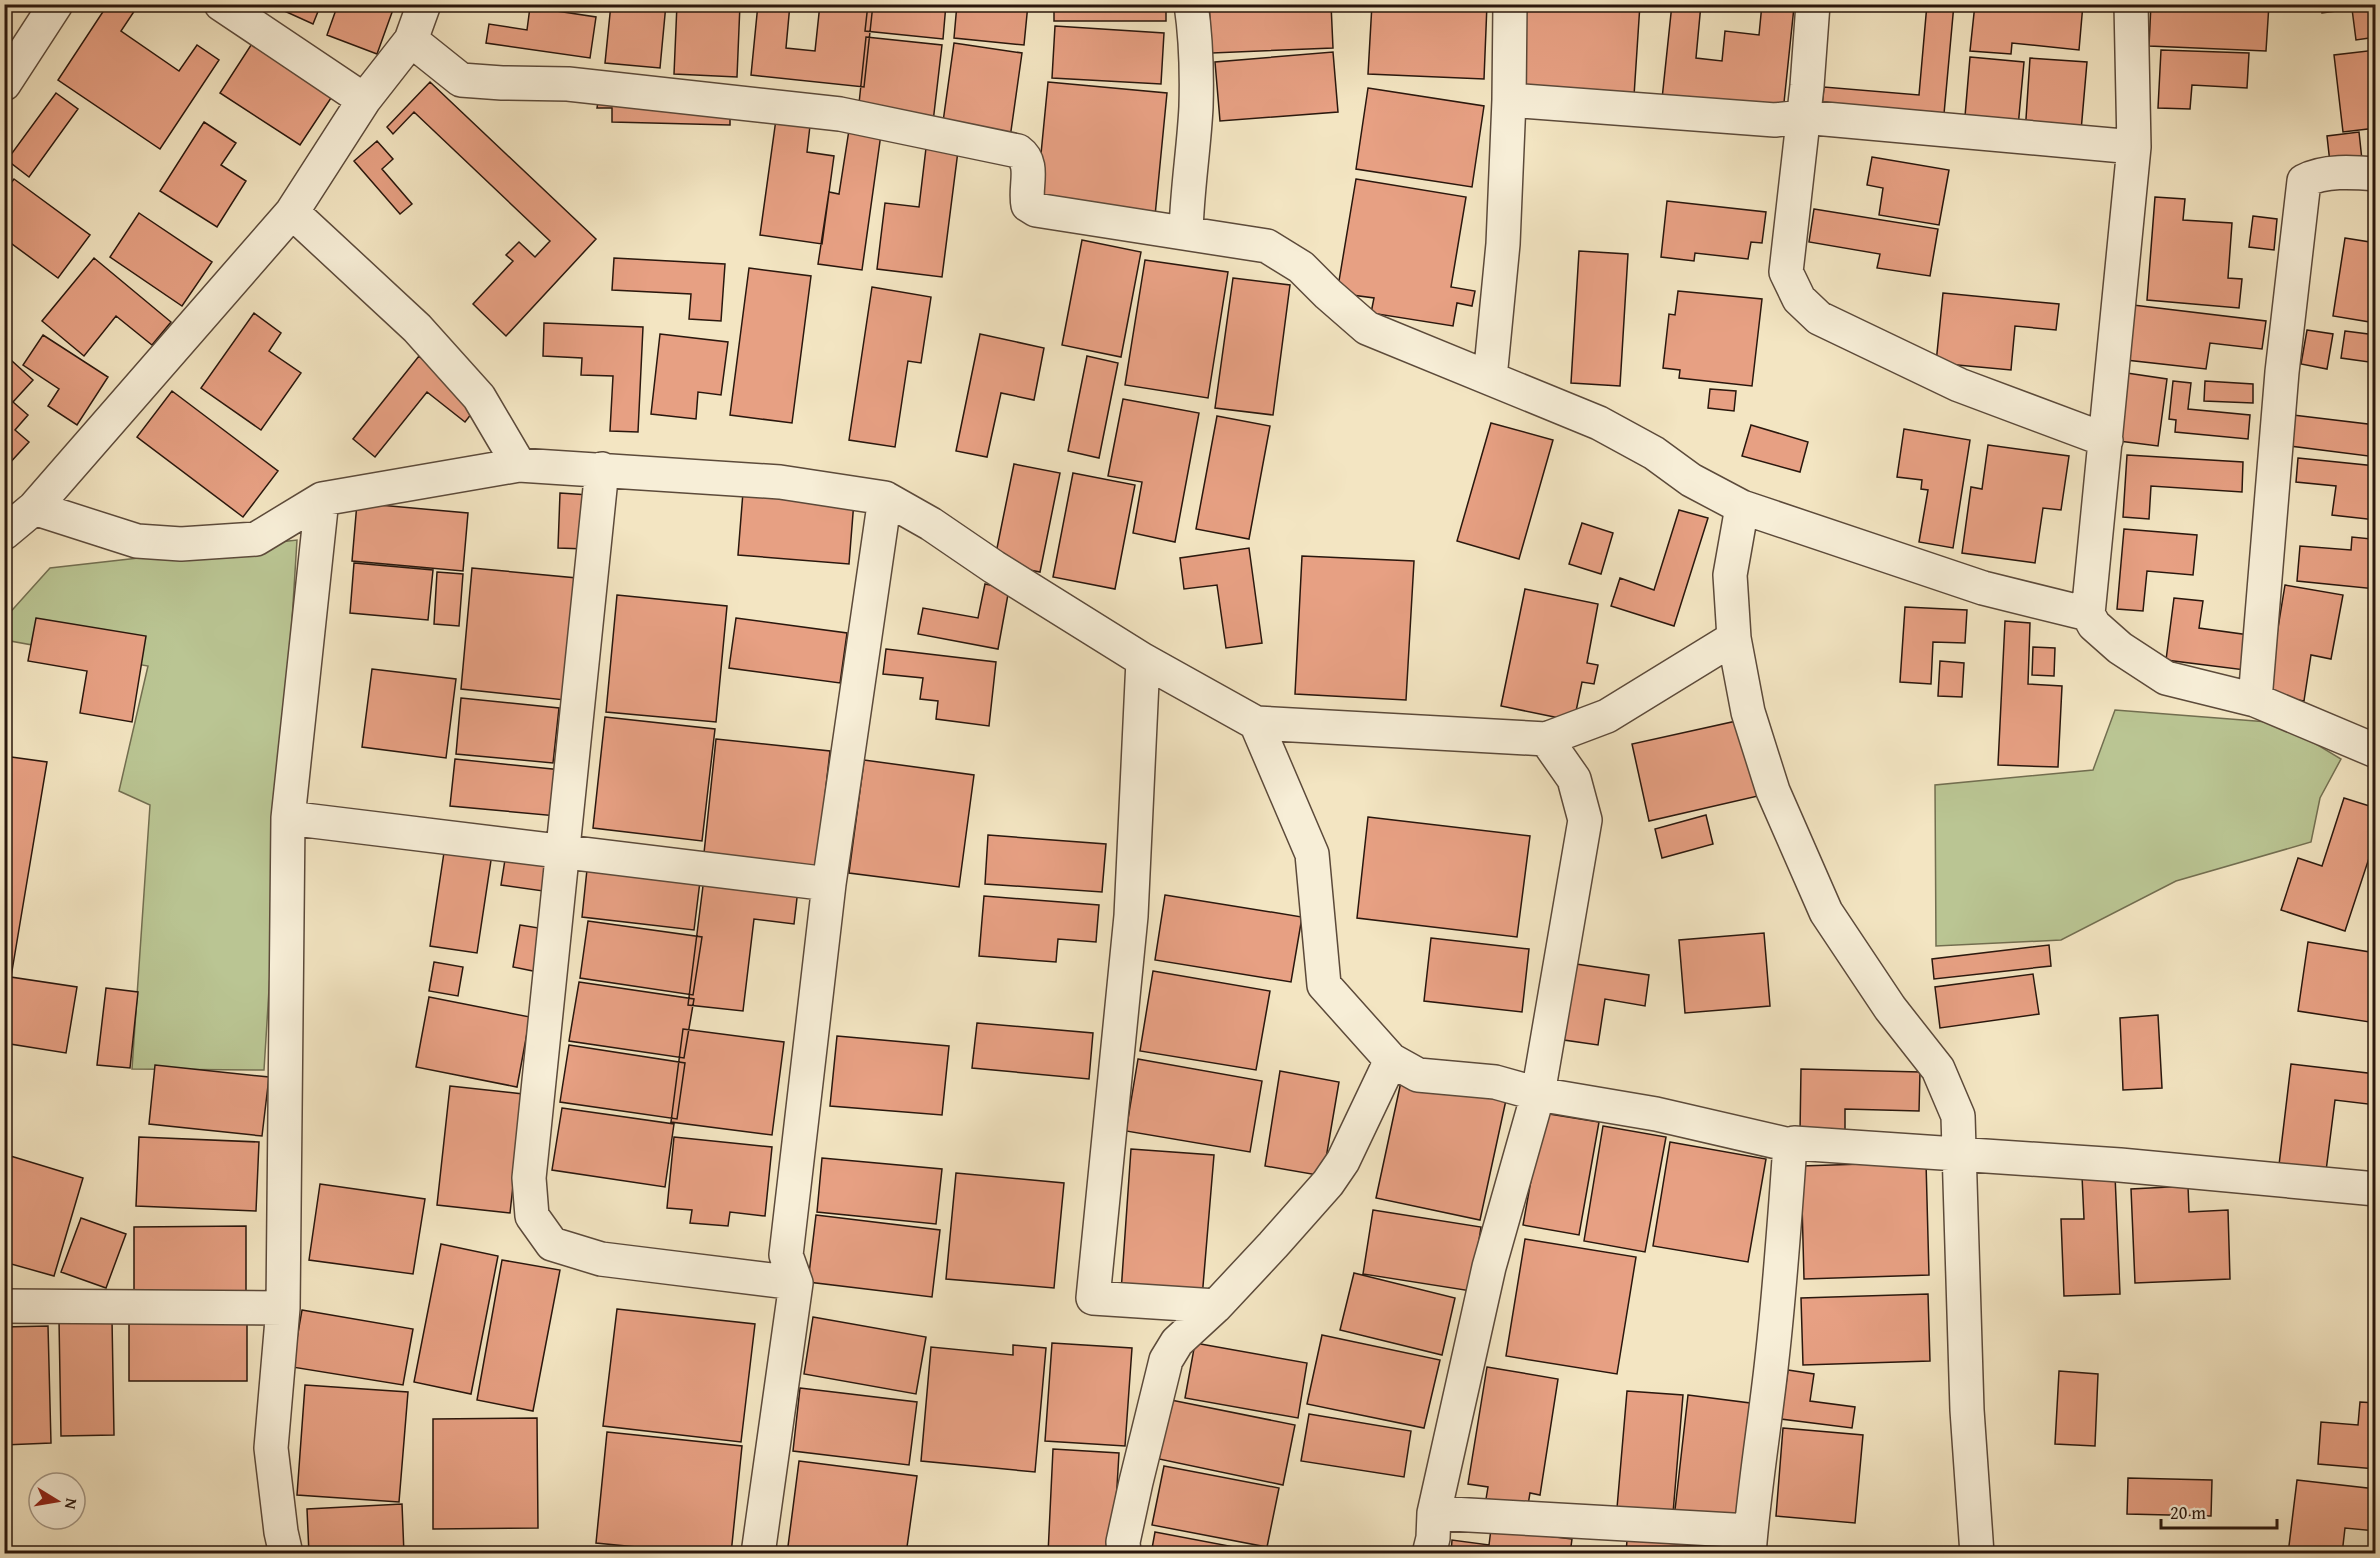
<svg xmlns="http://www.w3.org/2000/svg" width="2380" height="1558" font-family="'Gentium Book Plus',serif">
<rect width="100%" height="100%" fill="#f3e5c2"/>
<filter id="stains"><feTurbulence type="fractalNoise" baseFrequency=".00333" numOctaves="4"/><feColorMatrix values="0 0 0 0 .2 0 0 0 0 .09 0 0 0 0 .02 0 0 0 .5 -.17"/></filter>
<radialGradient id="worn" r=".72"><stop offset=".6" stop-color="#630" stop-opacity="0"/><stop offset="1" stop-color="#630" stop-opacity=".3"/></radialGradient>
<!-- green -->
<path fill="#bac593" stroke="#726e50" stroke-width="1.5" d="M297,540L264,1070L132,1069L150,805L119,791L148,666L5,640V618L50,568Z
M2115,710L2281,723L2341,759L2320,798L2311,842L2176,881L2061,940L1936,946L1935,785L2093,770Z"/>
<!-- building -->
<path fill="#e7a083" stroke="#2a170d" stroke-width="1.5" d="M108,4H139L121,31L179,71L197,45L219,60L160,149L58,80Z
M269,4H321L313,24Z
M338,4H395L377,54L327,35Z
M611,4H666L660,68L605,63Z
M677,4H740L737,77L674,74Z
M758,4H790L786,48L815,51L820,4H873L864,87L751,75Z
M868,4H946L943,39L865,31Z
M957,4H1028L1024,45L954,38Z
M1054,4H1166V21H1054Z
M1209,4H1331L1333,48L1212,53Z
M1372,4H1487L1484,79L1368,74Z
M1525,4H1640L1634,96L1519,88Z
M1672,4H1701L1696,58L1722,61L1725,31L1759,35L1762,4L1794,7L1783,112L1662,99Z
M1927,4H1954L1943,125L1821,115L1824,87L1919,95Z
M1975,4H2083L2079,50L2012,43L2011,54L1970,51Z
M2151,4H2269L2266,51L2149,46Z
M2321,4H2376V37L2356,40L2352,9L2322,13Z
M530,7L596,17L590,58L486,43L489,24L527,30Z
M1055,26L1164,33L1161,84L1052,78Z
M866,37L942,45L933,122L858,113Z
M253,42L333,95L300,145L220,93Z
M954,43L1022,53L1010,138L942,129Z
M2161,50L2249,53L2247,88L2192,85L2190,109L2158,108Z
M2376,50V128L2343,132L2334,55Z
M1333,52L1338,112L1220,121L1215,62Z
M1970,57L2024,62L2018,127L1964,128Z
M2030,58L2087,62L2081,131L2025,134Z
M430,82L596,239L506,336L473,304L513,261L506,255L519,242L535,257L550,241L414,112L393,134L387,127Z
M1048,82L1167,93L1155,216L1036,205Z
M1368,88L1484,106L1472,187L1356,169Z
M56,93L78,109L29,177L7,160Z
M598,102L730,105V125L612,122V108H597Z
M777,112L811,117L807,152L834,156L822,244L760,235Z
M204,122L236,143L221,165L246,181L217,227L160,191Z
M849,130L881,134L862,270L818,264L829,192L839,194Z
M2359,132L2362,160L2330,163L2327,136Z
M377,141L393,159L382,169L412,204L400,214L354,161Z
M926,148L958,151L942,277L877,269L885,203L919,207Z
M1872,157L1949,170L1939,225L1879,215L1883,188L1867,185Z
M14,179L90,235L58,278L4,238V192Z
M1356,179L1466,197L1451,287L1475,291L1472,306L1457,303L1453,326L1371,313L1374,298L1337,293Z
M2155,197L2185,199L2183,220L2232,223L2228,278L2242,279L2239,308L2147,300Z
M1667,201L1766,212L1762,243L1751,242L1748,259L1695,253L1694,261L1661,257Z
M1814,209L1938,229L1930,276L1877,268L1880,254L1809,242Z
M139,213L212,262L182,306L110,257Z
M2253,216L2277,219L2274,250L2249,247Z
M2345,238L2376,243V323L2333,316Z
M1082,240L1141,252L1121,357L1062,345Z
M1579,251L1628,254L1620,386L1571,383Z
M94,258L171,322L152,345L116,316L84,356L42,321Z
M614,258L725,264L721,321L689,319L691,294L612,290Z
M1145,260L1228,272L1208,398L1125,385Z
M749,268L811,276L792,423L730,415Z
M1233,278L1290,285L1273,415L1215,408Z
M872,287L931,297L921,363L908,361L895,447L849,440Z
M1678,291L1762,299L1752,386L1679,378L1680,370L1663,368L1669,314L1675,315Z
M1943,293L2059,304L2056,330L2015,326L2011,370L1936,363Z
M2133,305L2266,321L2262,349L2210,343L2206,369L2126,360Z
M254,313L281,333L269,351L301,373L261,430L201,388Z
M544,323L643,327L638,432L610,431L613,376L581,375L582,358L543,356Z
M2307,330L2333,334L2327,369L2301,364Z
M2345,331L2376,335V363L2341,358Z
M660,334L728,342L721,395L698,392L696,419L651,414Z
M980,334L1044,348L1034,400L1001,393L987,457L956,451Z
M43,335L108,377L77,425L48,406L59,389L23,365Z
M419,356L479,404L465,422L427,392L375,457L353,439Z
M1087,356L1118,363L1099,458L1068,451Z
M12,361L33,380L13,402L28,415L15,430L29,442L7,466L4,464V368Z
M2120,372L2167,379L2158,446L2111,440Z
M2173,381L2191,383L2188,409L2250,415L2248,439L2175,432L2176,420L2169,419Z
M2205,381L2253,384V403L2204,401Z
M1710,389L1736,391L1734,411L1708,408Z
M172,391L278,471L243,517L137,437Z
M1123,399L1199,413L1175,542L1133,533L1142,482L1108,476Z
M2293,415L2376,425V457L2290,446Z
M1217,416L1270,426L1249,539L1196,529Z
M1491,423L1553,440L1519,559L1457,541Z
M1751,425L1808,442L1800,472L1742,456Z
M1904,429L1970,440L1953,548L1919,542L1928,490L1921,489L1922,480L1897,477Z
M1988,445L2069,456L2061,510L2043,508L2035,563L1962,553L1971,487L1982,489Z
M2127,455L2243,462L2242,492L2151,486L2149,519L2123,517Z
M2298,458L2376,466V520L2332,515L2336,486L2296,482Z
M1014,464L1060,473L1040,572L994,563Z
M1073,473L1135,485L1115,589L1053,577Z
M743,492L854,501L849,564L738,555Z
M560,493L589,495L586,549L558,548Z
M357,503L468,513L463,571L352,561Z
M1679,510L1708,518L1674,626L1611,606L1620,578L1654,590Z
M1582,523L1613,533L1601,574L1569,564Z
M2373,527H2376V589L2297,581L2300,546L2351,550L2352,537L2371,539Z
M2124,529L2197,535L2193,575L2147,571L2143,611L2117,609Z
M1249,548L1262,643L1226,648L1217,585L1184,589L1180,558Z
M1302,556L1414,561L1406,700L1295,694Z
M354,563L433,570L428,620L350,613Z
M472,568L577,578L565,700L461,689Z
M437,572L463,574L459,626L434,624Z
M985,584L1009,589L998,649L918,634L923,608L978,618Z
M2285,585L2343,595L2331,659L2311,655L2304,701L2267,695Z
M1525,589L1598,604L1587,663L1598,665L1594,684L1582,682L1574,721L1501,706Z
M617,595L727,606L716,722L606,712Z
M2174,598L2203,601L2199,628L2249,635L2245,670L2166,660Z
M1905,607L1967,610L1965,643L1933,642L1931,684L1900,682Z
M36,618L146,636L132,722L80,713L87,671L28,661Z
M736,618L847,633L840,683L729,668Z
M2005,621L2030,623L2028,684L2062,686L2058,767L1998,765Z
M2033,647L2055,648L2054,676L2032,675Z
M886,649L996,662L989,726L936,719L938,701L920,699L923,678L883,674Z
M1940,661L1964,663L1962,697L1938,696Z
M372,669L456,679L446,758L362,747Z
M461,698L559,708L553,763L456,754Z
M605,717L715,729L702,841L593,828Z
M1741,720L1758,796L1649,821L1632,744Z
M716,739L830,751L817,866L704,853Z
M4,756L47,762L11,977L77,987L66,1053L4,1043Z
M455,759L562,770L557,816L450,806Z
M864,760L974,775L959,887L849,873Z
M2344,798L2376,808V837L2345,931L2281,910L2298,858L2322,866Z
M1706,815L1713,844L1662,858L1655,829Z
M1368,817L1530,836L1517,937L1357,918Z
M988,835L1106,844L1102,892L985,884Z
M446,839L493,847L477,953L430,946Z
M507,847L549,853L543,891L501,885Z
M588,860L701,873L694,930L582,917Z
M704,878L798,889L794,924L754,919L743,1011L688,1005Z
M1165,895L1302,917L1291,982L1155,960Z
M984,896L1099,905L1096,942L1058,939L1056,962L979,956Z
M588,921L702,937L693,995L580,978Z
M520,925L545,929L538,972L513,967Z
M1764,933L1770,1006L1685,1013L1679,940Z
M1431,938L1529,949L1522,1012L1424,1001Z
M2308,942L2376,953V1023L2298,1011Z
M2049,945L2051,966L1934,979L1932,959Z
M434,962L463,967L458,996L429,991Z
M1576,964L1649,975L1645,1006L1605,999L1598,1045L1564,1040Z
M1153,971L1270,991L1256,1070L1140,1051Z
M2033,974L2039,1014L1940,1028L1935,987Z
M579,982L694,999L684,1058L569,1041Z
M106,988L138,992L130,1068L97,1065Z
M429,997L530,1017L517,1087L416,1067Z
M2158,1015L2162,1088L2123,1090L2120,1018Z
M977,1023L1093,1033L1089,1079L972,1068Z
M683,1029L784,1042L772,1135L671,1122Z
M837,1036L949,1046L942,1115L830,1106Z
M569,1045L685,1063L677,1119L560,1102Z
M1138,1059L1262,1081L1250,1152L1126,1131Z
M2291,1064L2376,1074V1105L2335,1100L2326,1171L2279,1165Z
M155,1065L269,1077L262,1136L149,1124Z
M1801,1069L1920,1072L1919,1111L1845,1109V1134L1800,1133Z
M1280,1071L1339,1082L1323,1176L1265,1166Z
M1402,1077L1506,1100L1480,1220L1376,1198Z
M450,1086L523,1094L510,1213L437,1205Z
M562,1108L674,1124L665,1187L552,1170Z
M1543,1113L1599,1122L1579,1235L1523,1225Z
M1603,1126L1666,1137L1645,1252L1584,1241Z
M139,1137L259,1142L256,1211L136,1206Z
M674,1137L772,1147L765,1216L730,1212L728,1226L690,1223L692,1210L667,1208Z
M1670,1142L1766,1159L1748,1262L1653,1246Z
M1131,1149L1214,1155L1202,1298L1121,1292Z
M4,1154L83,1178L54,1276L4,1262Z
M822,1158L942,1169L936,1224L817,1212Z
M1926,1162L1929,1275L1804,1279L1801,1166Z
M956,1173L1064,1183L1054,1288L946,1279Z
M2115,1175L2120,1294L2064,1296L2061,1219H2084L2082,1176Z
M320,1184L425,1199L413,1274L309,1260Z
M2188,1186L2189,1212L2228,1210L2230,1279L2135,1283L2131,1189Z
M1373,1210L1481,1227L1471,1291L1363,1274Z
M816,1215L940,1230L932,1297L808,1282Z
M81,1218L126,1234L106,1288L61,1272Z
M246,1226V1293H134V1227Z
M1525,1239L1636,1257L1617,1374L1506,1356Z
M441,1244L498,1256L471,1394L414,1382Z
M502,1260L560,1270L533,1411L477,1400Z
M1354,1273L1455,1298L1442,1355L1340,1330Z
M1928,1294L1930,1361L1803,1365L1801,1298Z
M617,1309L755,1324L741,1442L603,1426Z
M302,1310L413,1329L403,1385L292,1367Z
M129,1317H247V1381H129Z
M813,1317L926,1337L916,1394L804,1374Z
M112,1319L114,1435L61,1436L59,1320Z
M48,1326L51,1443L4,1445V1327Z
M1322,1335L1440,1360L1424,1428L1307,1404Z
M1052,1343L1132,1348L1125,1446L1045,1441Z
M1195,1343L1307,1363L1298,1418L1185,1398Z
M1013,1345L1046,1348L1035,1472L921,1461L931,1347L1013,1355Z
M1487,1367L1558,1379L1540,1495L1530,1493L1528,1505L1486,1499L1488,1487L1468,1484Z
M1788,1370L1814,1374L1810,1401L1855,1407L1852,1428L1781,1419Z
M2059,1371L2098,1374L2095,1446L2055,1444Z
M305,1385L408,1392L399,1502L297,1495Z
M800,1388L917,1402L909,1465L793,1451Z
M1627,1391L1683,1395L1673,1513L1617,1508Z
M1688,1395L1750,1403L1736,1518L1675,1510Z
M1171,1400L1295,1425L1283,1485L1159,1459Z
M2360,1402L2376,1403V1469L2318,1464L2321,1422L2358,1425Z
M1309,1414L1411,1431L1404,1477L1301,1461Z
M537,1418L538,1528L433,1529V1419Z
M1783,1428L1863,1435L1855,1523L1776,1516Z
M607,1432L742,1446L731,1554H708L596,1543Z
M1053,1449L1119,1453L1113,1554H1048Z
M799,1461L917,1476L906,1554H787Z
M1164,1466L1279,1488L1267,1547L1152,1525Z
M2128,1478L2212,1480L2211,1516L2127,1514Z
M2297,1480L2376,1489V1531L2345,1528L2342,1554H2288Z
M402,1504L404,1554H309L307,1509Z
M1491,1529L1572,1539L1570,1554H1451L1452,1540L1489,1545Z
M1155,1532L1266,1553V1554H1151Z
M1627,1540L1743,1549V1554H1626Z"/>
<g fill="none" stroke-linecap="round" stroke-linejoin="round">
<!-- minor casing -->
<g stroke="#5c4a3a" stroke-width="36">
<path id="minor" d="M221,4L364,100
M1813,4L1807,86L1786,272L1799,299L1819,318L1959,385L2106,440
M411,40L461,80L502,83L568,84L840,114L1018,151C1036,164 1024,186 1028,205L1036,210L1267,246L1301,267L1328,294L1367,328L1599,423L1654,453L1691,480L1742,507L1983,588L2088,614L2094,625L2120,648L2166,678L2255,700L2376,751
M4,84L56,4
M1509,100L1775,120L1803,117L2134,147
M292,212L417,328L479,397L519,465L780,482L885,498L931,524L994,567L1143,660L1256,723L1312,854L1324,985L1391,1060L1418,1075L1495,1082L1538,1094L1656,1114L1790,1145L1794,1143L2120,1165L2376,1189
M1186,232C1187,190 1194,148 1196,107C1197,73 1196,38 1191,4
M1490,378L1503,244L1509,100L1510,4
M602,469L529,1178L532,1216L552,1244L601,1259L796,1283
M1742,507L1730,575L1734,638L1748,712L1773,791L1826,912L1890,1008L1938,1069L1958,1116L1967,1410L1977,1554
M34,508L137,541L181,544L256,539L322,499L519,465
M4,533L34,508L292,212L364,100L411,40L424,4
M2088,614L2134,147L2131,4
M1143,660L1131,916L1093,1298L1216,1306
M2255,700L2282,372L2304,181C2324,170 2353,172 2376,174
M1256,723L1546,739L1607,716L1734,638
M288,818L829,884
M4,1306L283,1308
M1434,1513L1750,1531
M286,1554L281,1532L271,1448L283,1308L288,818L322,499
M758,1554L796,1283L786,1255L829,884L885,498
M1124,1554L1123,1542L1136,1482L1166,1360L1177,1342L1216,1306L1273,1245L1328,1183L1343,1161L1391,1060
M1429,1554L1433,1538L1434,1513L1489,1267L1538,1094L1585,820L1574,779L1546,739
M1749,1554C1754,1488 1765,1424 1772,1359C1780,1288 1785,1216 1790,1145"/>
</g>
<!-- minor -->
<use href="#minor" stroke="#f7eed7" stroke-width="33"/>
</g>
<!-- margin -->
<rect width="2380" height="1558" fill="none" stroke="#f3e5c2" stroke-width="24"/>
<rect x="6" y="6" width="2368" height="1546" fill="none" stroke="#2a170d" stroke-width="3"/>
<rect x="12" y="12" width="2356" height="1534" fill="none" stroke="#2a170d" stroke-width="1.5"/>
<!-- north arrow -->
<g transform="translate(57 1501) rotate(101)"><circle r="28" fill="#f7eed7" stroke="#a59886" stroke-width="1.5"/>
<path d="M0-4.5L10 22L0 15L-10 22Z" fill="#8f2418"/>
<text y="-9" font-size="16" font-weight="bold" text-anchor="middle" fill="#2a170d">N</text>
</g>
<!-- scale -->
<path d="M2161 1519v9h116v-9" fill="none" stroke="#2a170d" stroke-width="3"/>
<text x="2170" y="1519" font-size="18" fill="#2a170d" stroke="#f7eed7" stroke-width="4.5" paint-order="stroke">20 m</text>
<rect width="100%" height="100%" filter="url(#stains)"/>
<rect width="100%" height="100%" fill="url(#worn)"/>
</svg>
